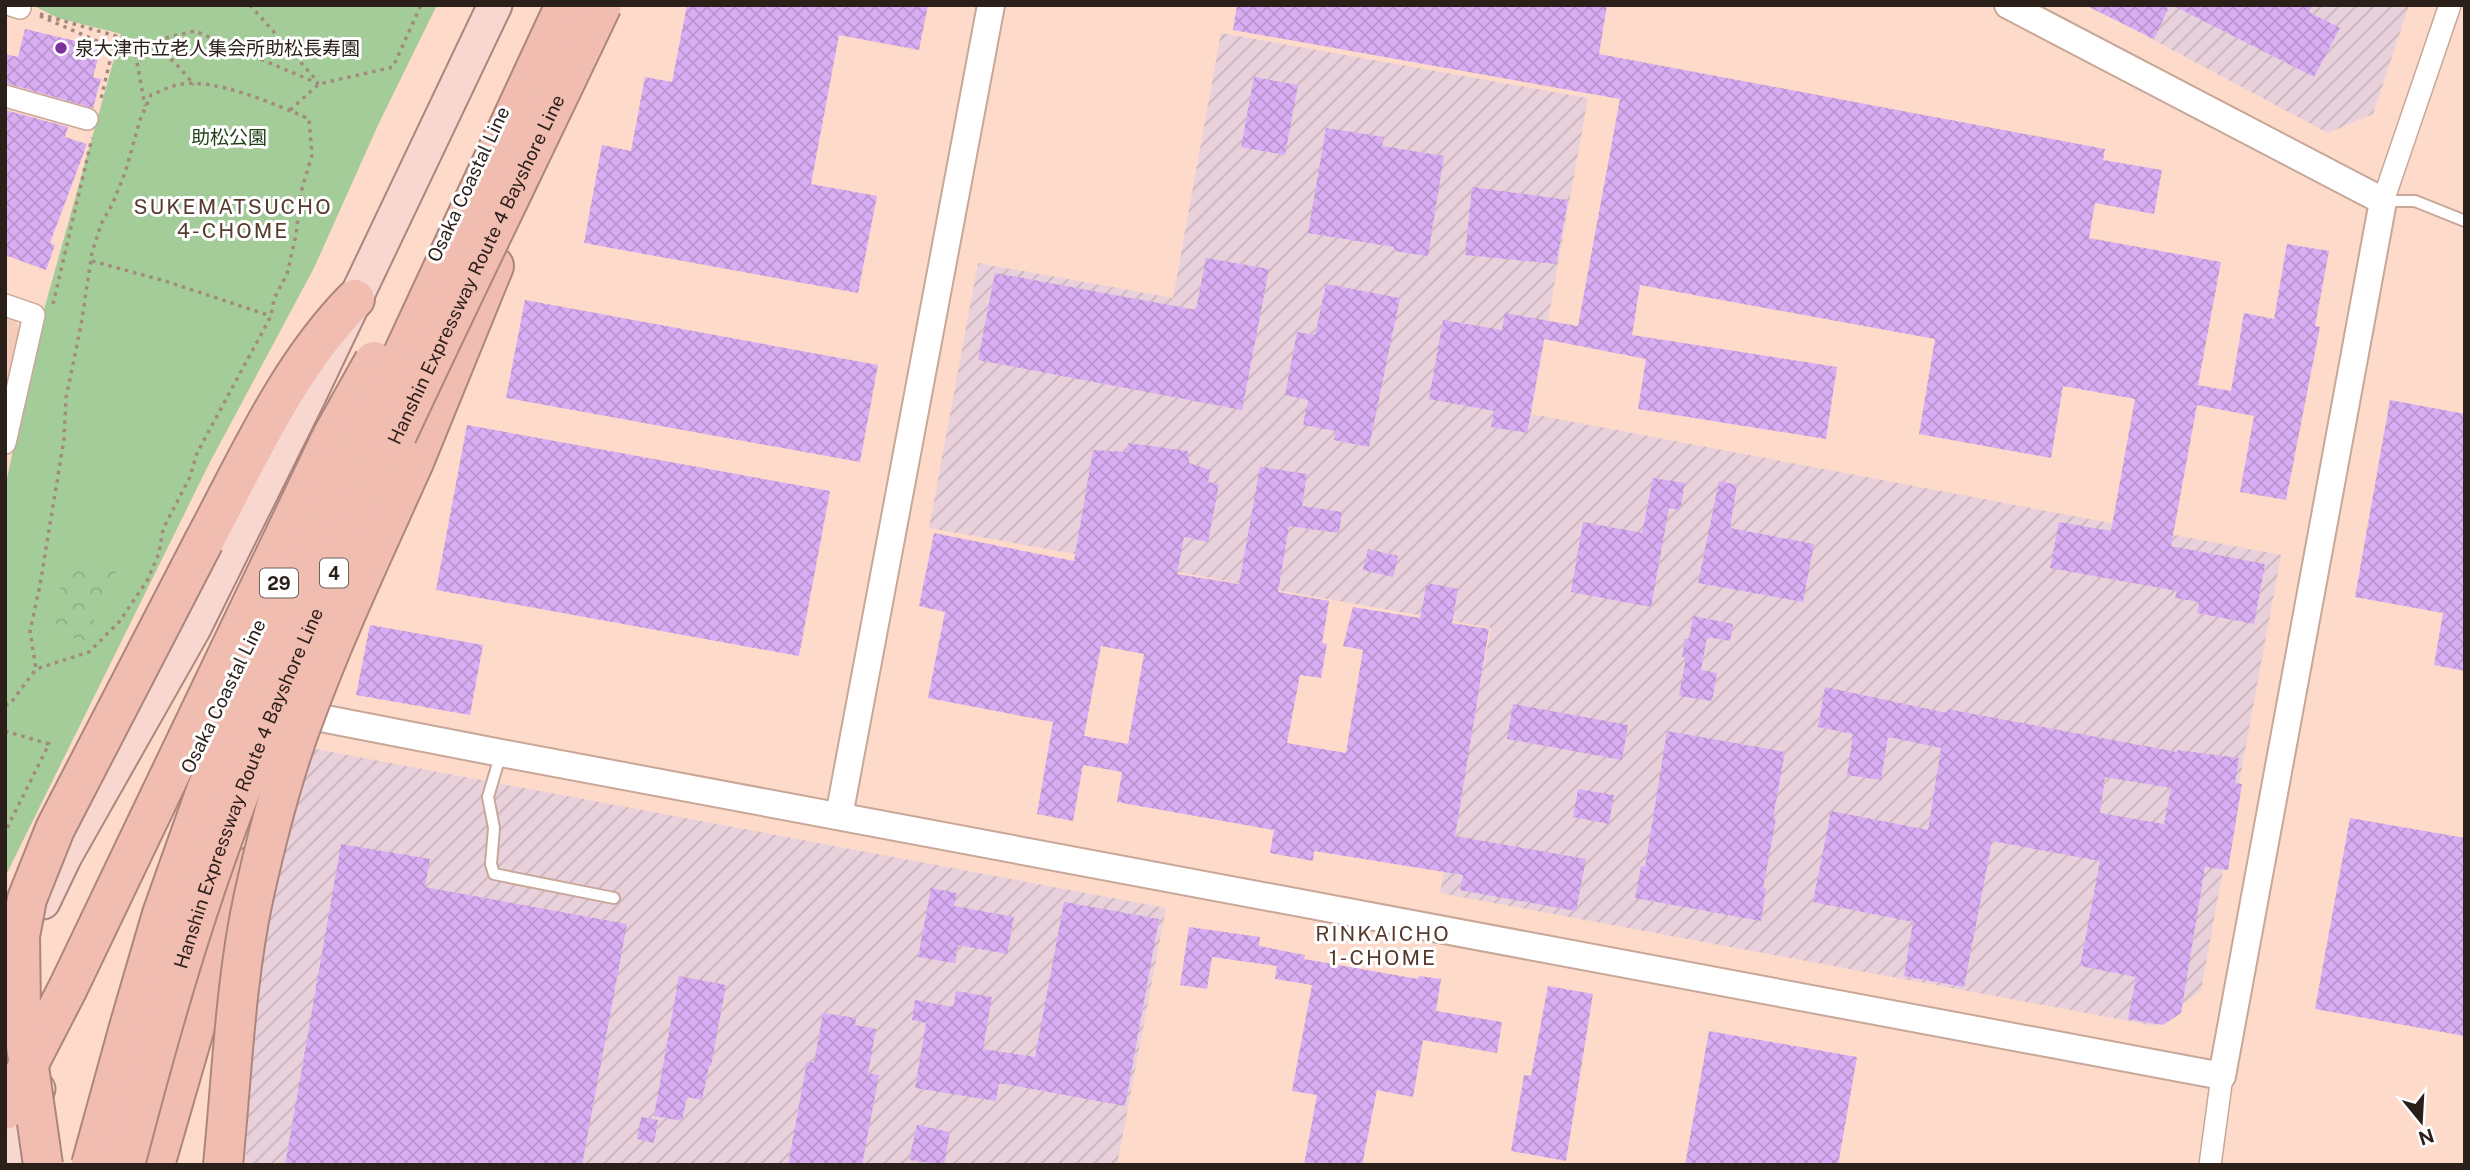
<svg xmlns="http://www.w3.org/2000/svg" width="2470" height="1170" font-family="'Public Sans','Noto Sans JP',sans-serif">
<defs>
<pattern id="industrial-furrows" width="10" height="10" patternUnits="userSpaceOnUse" patternTransform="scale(1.75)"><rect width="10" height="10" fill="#e9d1dc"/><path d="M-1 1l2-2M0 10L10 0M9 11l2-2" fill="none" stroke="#c8b3bc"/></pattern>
<pattern id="forest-crowns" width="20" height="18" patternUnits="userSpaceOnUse" patternTransform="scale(1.75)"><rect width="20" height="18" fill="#a4cc99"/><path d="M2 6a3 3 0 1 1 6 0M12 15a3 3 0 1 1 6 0" fill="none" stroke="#8daf83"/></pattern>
<pattern id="building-cross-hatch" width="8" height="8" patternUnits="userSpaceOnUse" patternTransform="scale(1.75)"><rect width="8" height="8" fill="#d9adf3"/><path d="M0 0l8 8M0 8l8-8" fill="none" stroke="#ba94d0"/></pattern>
</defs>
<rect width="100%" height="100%" fill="#fddaca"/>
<!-- built -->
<path fill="#f5cbb9" d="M5,316L15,320L24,336L5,419Z"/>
<!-- industrial -->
<path fill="url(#industrial-furrows)" d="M2409,5L2373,114L2328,133L2090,6Z
M1221,33L1588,98L1531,414L2281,555L2201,990L2156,1026L1440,893L1491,628L929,528L978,263L1173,298Z
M310,748L1166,908L1117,1165H245L256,992L277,863Z"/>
<!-- green -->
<path fill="#a4cc99" d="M32,5H437L379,123L314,268L209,464L5,877V487L45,306L121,34L58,18Z"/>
<!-- forest -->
<path fill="url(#forest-crowns)" d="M77,555L116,572L96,614L87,641L47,632L57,595Z"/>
<!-- building -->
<path fill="url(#building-cross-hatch)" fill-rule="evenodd" d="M687,5H928L919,50L839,35L811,184L877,196L858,293L584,243L602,145L631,151L645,77L672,82Z
M1237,5H1607L1599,54L2105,149L2103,160L2162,170L2154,214L2095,203L2089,238L2221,262L2198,385L2231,391L2244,313L2274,319L2287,244L2329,251L2315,326L2320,327L2286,500L2240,492L2254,416L2197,405L2171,546L2265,564L2254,624L2197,613L2199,602L2175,598L2177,591L2050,568L2059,522L2111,531L2135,399L2063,386L2051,458L1919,434L1935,339L1640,285L1632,335L1837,367L1826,439L1638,409L1646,359L1544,339L1527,433L1491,427L1494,411L1429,399L1443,320L1502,330L1505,313L1578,326L1620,99L1233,30Z
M2085,5H2170L2154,39Z
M2172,5H2313L2309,12L2340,28L2314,77Z
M25,29L101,47L93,77L101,79L93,108L5,83V54L18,57Z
M1254,77L1298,85L1285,155L1241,147Z
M5,110L68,127L65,137L87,144L50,243L55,245L46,270L5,255Z
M1326,128L1384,137L1382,146L1444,156L1428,256L1394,251V247L1308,233Z
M1472,187L1568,200L1556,264L1465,255Z
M1206,258L1269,269L1242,410L978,360L995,273L1196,310Z
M1326,284L1400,298L1369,447L1334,440L1336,431L1303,425L1308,400L1285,395L1297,332L1315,335Z
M525,300L878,365L860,462L506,398Z
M2390,400L2465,414V671L2434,665L2443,613L2355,597Z
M467,425L830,491L799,656L436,590Z
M1128,443L1188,451L1189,463L1211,470L1208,482L1219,484L1208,542L1184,537L1177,574L1239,584L1260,467L1307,474L1302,506L1342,512L1339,533L1289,526L1278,592L1329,601L1322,643L1327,644L1321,678L1300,675L1287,743L1346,753L1363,650L1343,646L1353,607L1420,618L1427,583L1458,589L1452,623L1489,629L1455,836L1586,859L1576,911L1460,890L1463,875L1314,851L1313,861L1270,853L1274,830L1117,802L1122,772L1083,765L1073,821L1037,814L1053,722L928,698L945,612L919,606L934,533L1074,561L1093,450L1126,452ZM1101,646L1144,654L1128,744L1084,736Z
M1653,478L1685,483L1680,510L1669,508L1651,607L1571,592L1583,522L1642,533Z
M1719,481L1737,485L1730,528L1814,544L1803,602L1698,583Z
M1368,549L1398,556L1393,577L1363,570Z
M1693,616L1733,624L1730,641L1707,637L1701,670L1717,673L1712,701L1679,696L1686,658L1682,657L1685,639H1689Z
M370,625L483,645L470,715L356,695Z
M1825,687L1947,713V709L2177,752V750L2239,758L2235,783L2242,784L2228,870L2205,867L2181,1013L2163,1025L2128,1019L2136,977L2080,966L2100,861L1992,841L1964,987L1904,976L1913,922L1813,902L1831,811L1928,830L1941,748L1888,737L1881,780L1847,775L1853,734L1818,727ZM2105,777L2171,788L2164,824L2100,813Z
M1513,704L1628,725L1622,760L1507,739Z
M1667,731L1785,752L1773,818L1776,819L1763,888H1766L1761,921L1635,898L1641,866L1645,867Z
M1578,789L1614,795L1609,824L1573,817Z
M2350,818L2465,838V1036L2315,1009Z
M341,844L430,859L425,887L627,924L582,1165H285Z
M931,888L957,893L954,906L1014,917L1007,954L958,945L955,963L918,957Z
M1064,902L1159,919L1125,1106L999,1083L996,1101L915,1088L926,1023L912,1020L915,1000L953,1007L956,991L992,997L983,1049L1035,1057Z
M1189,927L1260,937L1259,946L1305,955L1304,959L1418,979L1419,976L1441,979L1436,1011L1502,1022L1497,1053L1423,1040L1413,1097L1377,1090L1362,1165H1304L1317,1095L1292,1091L1312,985L1275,979L1277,966L1212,957L1207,989L1180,985Z
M679,976L726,985L711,1066H709L702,1100L687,1097L682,1121L654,1116Z
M1548,986L1593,994L1566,1161L1511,1151L1524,1075L1531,1076Z
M823,1013L856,1018L855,1025L876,1029L868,1073L879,1075L862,1165H788L807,1062L814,1063Z
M1709,1031L1857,1057L1838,1165H1685Z
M641,1117L658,1120L654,1143L637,1139Z
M917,1125L950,1132L944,1165L909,1160Z"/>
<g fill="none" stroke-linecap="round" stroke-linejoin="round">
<!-- service casing -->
<g stroke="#c8a798" stroke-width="14">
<path id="service" d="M2383,201H2415L2465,221
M501,753L488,797L494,828L491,864L494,874L614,898"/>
</g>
<!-- minor casing -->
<g stroke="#c8a798" stroke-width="24">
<path id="minor" d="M11,5L20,8
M5,96L87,119
M2383,201L2450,5
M5,305L34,315L5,443
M2210,1165L2222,1076"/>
</g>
<!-- tertiary casing -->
<g stroke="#c8a798" stroke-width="30">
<path id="tertiary" d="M290,712L501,753L2222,1076L2383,201L2008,5
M839,816L991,5"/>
</g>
<!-- primary casing -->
<g stroke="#ac867c" stroke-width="37">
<path id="primary" d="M43,902L65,856L194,628L309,396L495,5
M5,1160L38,1089"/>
</g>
<!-- motorway casing -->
<g stroke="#ac867c" stroke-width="42">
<path id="motorway" d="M414,462L494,266
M204,541C249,457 288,367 355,299
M155,1165L199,1013L246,868"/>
</g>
<!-- path -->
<path stroke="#a38a7e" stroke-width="3.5" stroke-dasharray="3.5 5" stroke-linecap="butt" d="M250,5L318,82
M40,14L133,41L145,106
M40,16L113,48L100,103
M133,41C160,43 178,65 194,85
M149,42L195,31L319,84
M290,110L319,84L393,67L421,5
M92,261L165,281L271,316
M53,304L92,138
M5,705L10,704L36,669L30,631L40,585L64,439L66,398L81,325L92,253L101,224L112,205L125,173L140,120L151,95C159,92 168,87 177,85C211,76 278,105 309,119L312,155L301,192L296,235L287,274L274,299L271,316L197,453L190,477L163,529L159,553L147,581L119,622L89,652L36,669
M5,711V716
M5,731L49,744L5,832"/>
<!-- service -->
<use href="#service" stroke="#fff" stroke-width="10"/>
<!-- minor -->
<use href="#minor" stroke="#fff" stroke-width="21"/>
<!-- tertiary -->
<use href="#tertiary" stroke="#fff" stroke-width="26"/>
<!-- primary -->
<use href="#primary" stroke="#f7d7d0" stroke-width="33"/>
<!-- motorway -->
<use href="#motorway" stroke="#f1bdb1" stroke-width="38"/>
<!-- motorway-bridge casing -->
<g stroke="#ac867c" stroke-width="42" stroke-linecap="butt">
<g id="motorway-bridge">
<path d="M5,1110L68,988L332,436L374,361"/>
<path d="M43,1165L21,1011L20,936L27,899L55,829L204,541"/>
<path d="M91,1165L129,1027L162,914L205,793L257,668L565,5"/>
<path id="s1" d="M125,1165C157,1042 191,921 236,803C271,710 312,620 353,530C433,354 519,180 602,5"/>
<path d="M223,1165C232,1076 235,982 254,895C267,837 282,777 303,721C335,633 376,547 414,462"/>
</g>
</g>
<!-- motorway-bridge -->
<use href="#motorway-bridge" stroke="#f1bdb1" stroke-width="38"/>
</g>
<!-- markers -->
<circle fill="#7f30a0" stroke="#fff" stroke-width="2.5" cx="61" cy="48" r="7"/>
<g text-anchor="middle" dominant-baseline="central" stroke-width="6" stroke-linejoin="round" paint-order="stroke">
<!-- shield labels -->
<g fill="#fff" stroke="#6b625e" stroke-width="2">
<rect x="320" y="558.5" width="28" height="29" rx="5"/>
<rect x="260" y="568.5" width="38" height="29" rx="5"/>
</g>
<g font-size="18" font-weight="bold" fill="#2b1f19">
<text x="334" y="573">4</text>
<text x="279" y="583">29</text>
</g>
<!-- poi labels -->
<g font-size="19" fill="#2b1f19" stroke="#fff" text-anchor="start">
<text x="75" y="48">泉大津市立老人集会所助松長寿園</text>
</g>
<!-- park labels -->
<g font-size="19" fill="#1d3f13" stroke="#fff">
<text x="229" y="137">助松公園</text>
</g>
<!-- street labels -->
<g font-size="19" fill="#2b1f19" stroke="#fff">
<text transform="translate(468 184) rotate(-65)">Osaka Coastal Line</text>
<text stroke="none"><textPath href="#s1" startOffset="964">Hanshin Expressway Route 4 Bayshore Line</textPath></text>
<text transform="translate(223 696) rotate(-64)">Osaka Coastal Line</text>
<text stroke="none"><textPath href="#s1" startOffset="397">Hanshin Expressway Route 4 Bayshore Line</textPath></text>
</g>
<!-- neighbourhood labels -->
<g font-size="21" letter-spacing="2" fill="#563b2e" stroke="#fff">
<text x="233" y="206">SUKEMATSUCHO<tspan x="233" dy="24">4-CHOME</tspan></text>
<text x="1383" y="933">RINKAICHO<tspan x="1383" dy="24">1-CHOME</tspan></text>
</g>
</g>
<!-- border -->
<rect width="2470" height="1170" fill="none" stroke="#2b1f19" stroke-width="14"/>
<!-- north arrow -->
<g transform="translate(2421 1121) rotate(162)" stroke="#ffffff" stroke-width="5" paint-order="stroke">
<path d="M0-5L12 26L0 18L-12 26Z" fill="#2b1f19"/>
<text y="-10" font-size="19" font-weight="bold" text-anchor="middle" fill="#2b1f19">N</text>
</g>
</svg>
